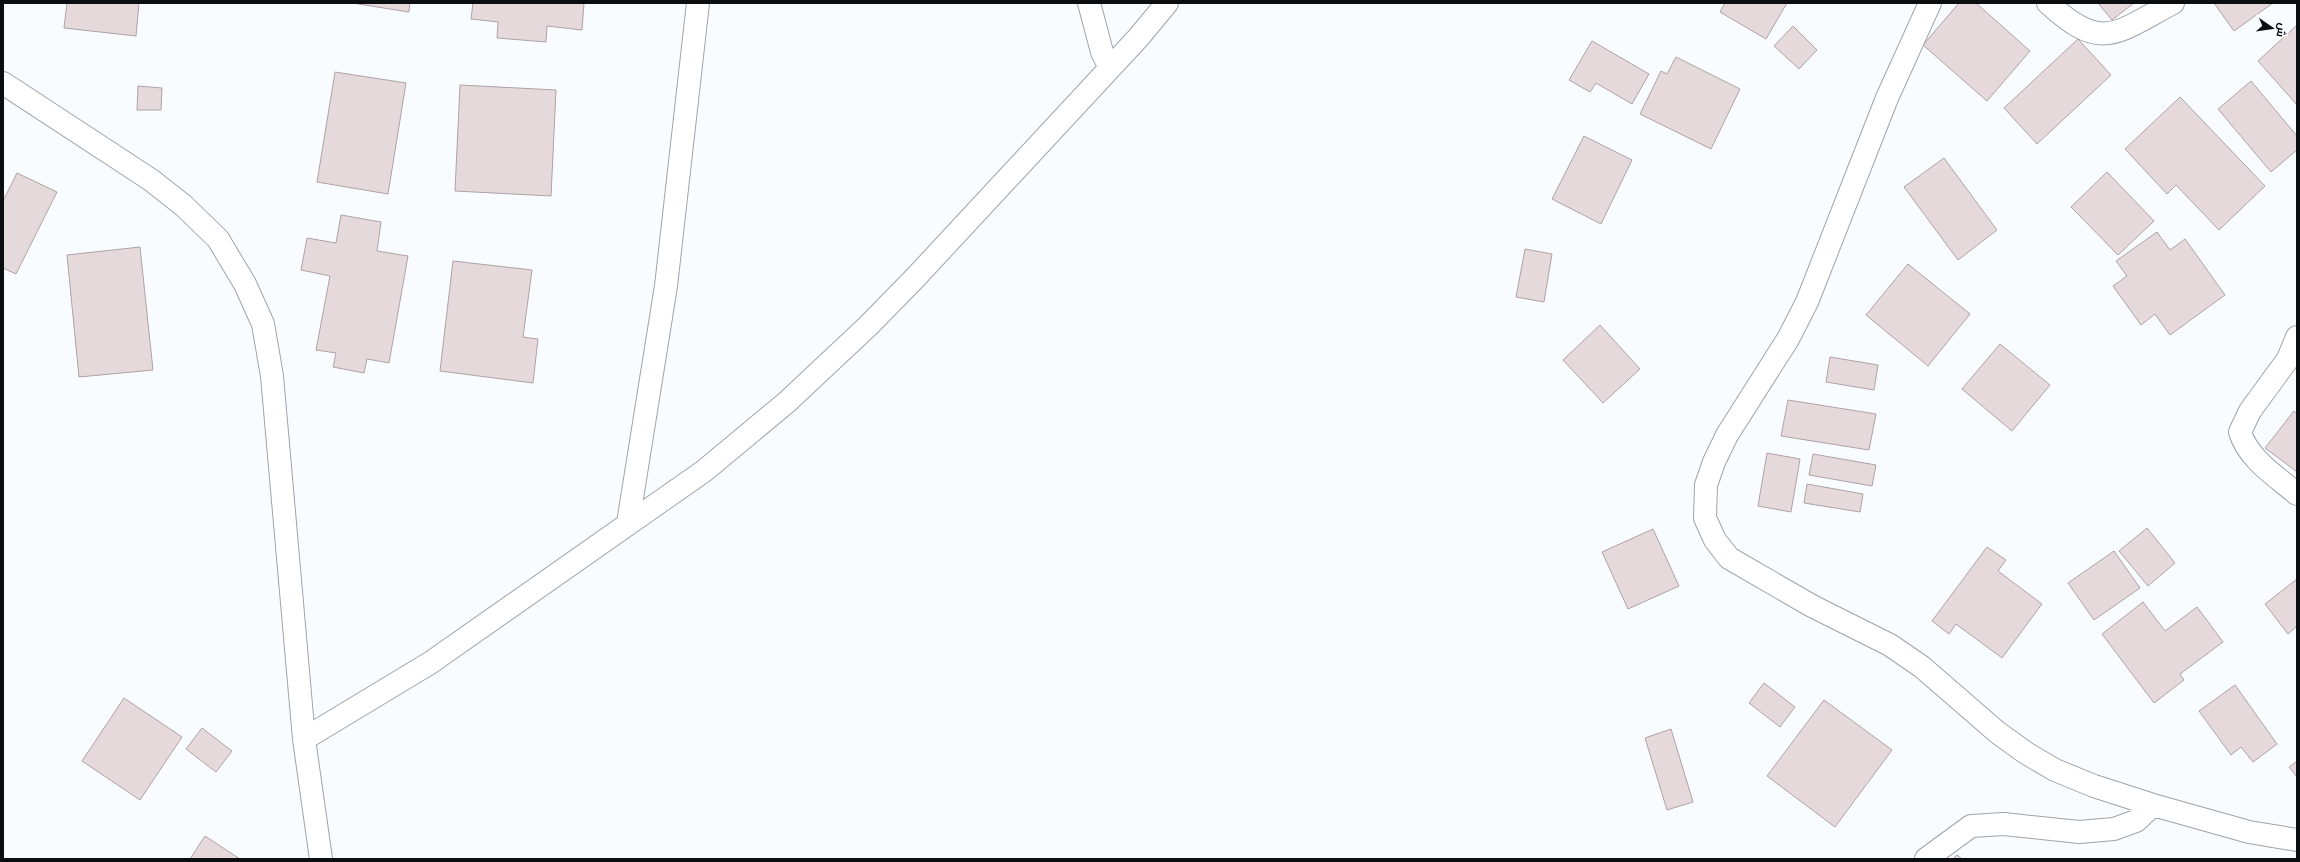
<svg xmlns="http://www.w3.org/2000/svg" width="2300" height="862" font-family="Roboto,Cairo,sans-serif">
<rect width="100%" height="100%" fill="#f9fcff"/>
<!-- building -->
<path fill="#e5d9dc" stroke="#aea2a5" d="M67,3H139L136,36L64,28Z
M352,3H410L409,12Z
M473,3H584L582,30L547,26L546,42L497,38L498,22L471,19Z
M1725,3H1787L1766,39L1720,12Z
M1959,3H1976L2030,51L1987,101L1923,45Z
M2098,3H2134L2112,20Z
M2214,3H2273L2234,31Z
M2297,25V105L2258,61Z
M1793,26L1817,50L1799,69L1774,46Z
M2078,39L2111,75L2037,144L2004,108Z
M1592,41L1649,74L1632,104L1596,83L1590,92L1569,80Z
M1676,57L1740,89L1711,149L1640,114L1661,71L1667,74Z
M335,72L406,83L388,194L317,182Z
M2251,81L2297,136V150L2271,172L2218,109Z
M460,85L556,90L551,196L455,191Z
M138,86L162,88L161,110H137Z
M2180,97L2265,186L2219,230L2176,185L2167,194L2125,149Z
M1584,136L1632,160L1601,224L1552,199Z
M1944,158L1997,230L1958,260L1904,187Z
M2107,172L2154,221L2118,255L2071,207Z
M17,173L57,192L16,274L3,268V201Z
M341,215L381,222L377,251L408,256L389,363L367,359L364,373L333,367L336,353L316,350L330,276L301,270L307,238L336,243Z
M2157,232L2170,250L2185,239L2225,295L2170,335L2155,314L2141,325L2113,286L2127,276L2116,261Z
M140,247L153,370L79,377L67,255Z
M1525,249L1552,254L1544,302L1516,297Z
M453,261L532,270L523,337L538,339L533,383L440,371Z
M1908,264L1970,314L1928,366L1866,315Z
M1600,325L1640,369L1603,403L1563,360Z
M2000,344L2050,385L2012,431L1962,389Z
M1830,357L1878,365L1874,390L1826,382Z
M1788,400L1876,414L1869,450L1781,436Z
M2294,411L2297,414V472L2265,448Z
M1767,453L1800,459L1791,512L1758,506Z
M1813,454L1876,465L1872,486L1809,475Z
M1807,484L1863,494L1860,512L1804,503Z
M2147,528L2175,563L2148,586L2119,551Z
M1653,529L1679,586L1628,609L1602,552Z
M1987,547L2006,560L1998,571L2042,604L2002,658L1956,624L1949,634L1932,621Z
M2114,551L2140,588L2094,620L2068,583Z
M2297,579V626L2288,634L2265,604Z
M2143,602L2165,631L2197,607L2223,642L2180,674L2184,680L2154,703L2102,634Z
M1764,683L1795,707L1780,727L1749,703Z
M2235,685L2277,744L2253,762L2241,747L2231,755L2199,711Z
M124,698L182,737L140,800L82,761Z
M1824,700L1892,750L1835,827L1767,776Z
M202,728L232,751L216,772L186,749Z
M1671,729L1693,802L1667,810L1645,738Z
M2297,761V777L2289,767Z
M205,836L240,859H190Z
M1957,855L1962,859H1953Z"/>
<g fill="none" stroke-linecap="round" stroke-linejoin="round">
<!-- minor casing -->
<g stroke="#9ca4ab" stroke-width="24">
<path id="minor" d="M1089,3L1102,52L1110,68
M1930,3L1887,98L1807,302L1788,339L1727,435L1714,462L1706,485L1705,518L1715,540L1729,558L1812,606L1890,645L1922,667L1997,732L2026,753L2055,770L2094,786L2153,805L2249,832L2297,840
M2048,3C2102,53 2116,33 2173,3
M3,83L151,180L184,206L218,239L245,284L263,324L272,376L304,739L321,859
M2297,337L2288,359L2250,411L2240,432C2248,459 2277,477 2297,494
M628,523L666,286L698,3
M304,739L430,663L664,499L704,471L787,402L868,326L915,278L1138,38L1167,3
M1926,859L1971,826L2004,824L2079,832L2114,829L2136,821L2153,805"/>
</g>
<!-- minor -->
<use href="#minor" stroke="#fff" stroke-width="22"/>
</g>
<!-- border -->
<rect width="2300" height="862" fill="none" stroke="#0b0e10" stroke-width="8"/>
<!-- north arrow -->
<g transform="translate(2272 28) rotate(103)" stroke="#f9fcff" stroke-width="3" paint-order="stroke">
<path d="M0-3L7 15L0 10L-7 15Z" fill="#0b0e10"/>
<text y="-6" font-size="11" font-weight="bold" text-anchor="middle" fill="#0b0e10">ش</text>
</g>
</svg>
